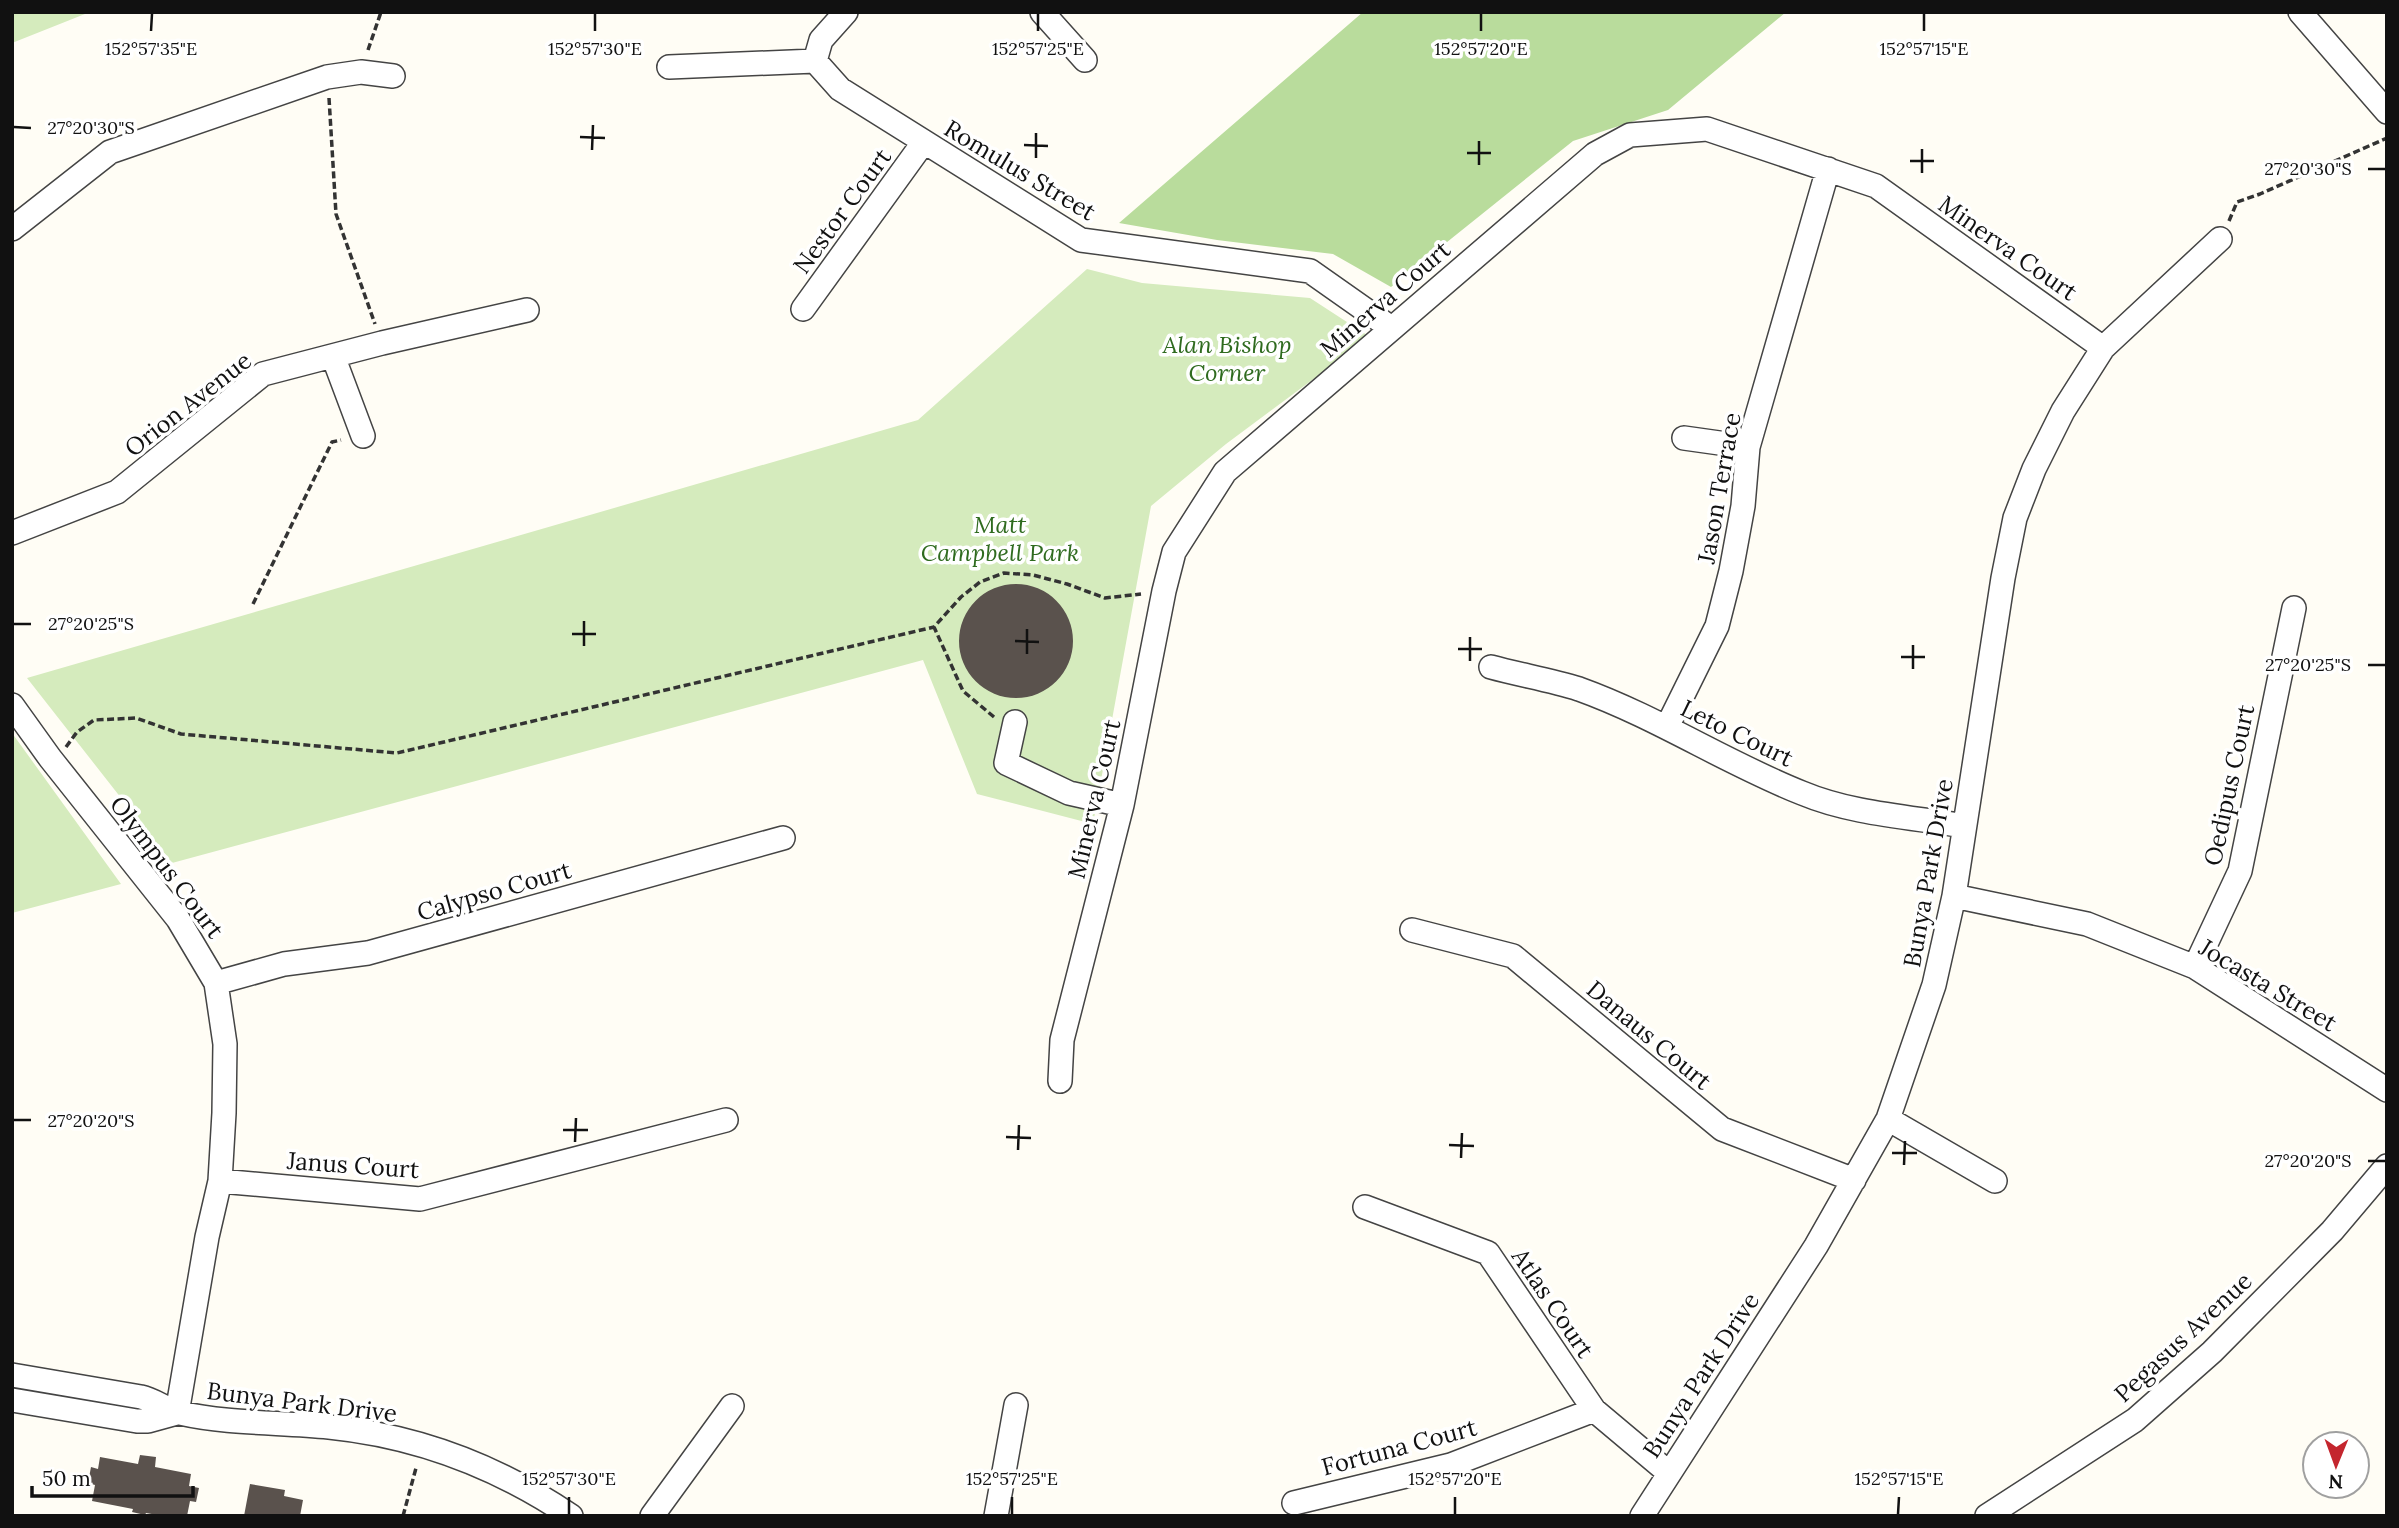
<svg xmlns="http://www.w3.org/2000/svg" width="2399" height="1528" font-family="Lora,serif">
<rect width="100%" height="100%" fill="#fffdf5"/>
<!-- green -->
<path fill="#d5ebbd" d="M12,12H90L12,43Z
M1087,269L1142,283L1310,298L1370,337L1226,444L1151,506L1093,824L977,794L923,660L172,863L27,678L918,420Z
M12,733L121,884L12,913Z"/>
<!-- forest -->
<path fill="#b9dc9c" d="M1363,12H1786L1668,110L1573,141L1391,287L1333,254L1217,240L1119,223Z"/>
<!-- building -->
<path fill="#5a524d" d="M959 641a57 57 0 1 1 114 0a57 57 0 1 1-114 0Z
M140,1455L156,1457L155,1467L191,1474L189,1486L199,1488L196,1502L190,1501L187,1516H163L146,1513L145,1515L132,1512L133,1509L92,1501L95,1485L88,1483L91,1467L98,1469L100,1457L138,1464Z
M250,1484L285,1490L284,1496L303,1500L300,1516H244Z"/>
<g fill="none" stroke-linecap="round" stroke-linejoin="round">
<!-- minor casing -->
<g stroke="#444" stroke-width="26">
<path id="minor" d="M846,12L821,40L815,61L840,89L1081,240L1310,271L1391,328
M1042,12L1085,60
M2300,12L2387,112
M669,67L815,61
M12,229L110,152L327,77L361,72L393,76
M803,309L923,143
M333,356L363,436
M1684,438L1748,447
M12,533L117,492L263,374L382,343L527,310
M1491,667C1520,675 1551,680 1579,689C1657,717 1726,763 1802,793C1852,814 1911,817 1964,826
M12,705L50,758L178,919L216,983L225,1044L224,1113L220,1181L207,1237L177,1413
M1015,722L1006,763L1069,793L1122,805
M1667,727L1717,626L1731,571L1743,506L1748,447L1828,169
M1954,896L2087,924L2195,967L2387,1090
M1412,930L1513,956L1722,1129L1854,1180
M2195,967L2240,871L2294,608
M216,983L284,964L368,953L783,838
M1060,1081L1062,1040L1122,805L1164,591L1174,552L1225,472L1595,154L1630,135L1707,129L1876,186L2103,348
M1888,1119L1995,1181
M220,1181L420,1199L726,1120
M1365,1207L1488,1253L1594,1410L1669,1473
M12,1375L141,1397C155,1400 166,1410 180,1413C228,1424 280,1422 329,1427C418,1436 497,1466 571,1516
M12,1400L137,1421H148L177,1413
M1294,1503L1451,1465L1594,1410
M652,1516L732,1406
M996,1516L1016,1405
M1642,1516L1816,1246L1888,1119L1934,985L1954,896L2003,578L2015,518L2034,469L2063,411L2103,348L2220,239
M1987,1516L2135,1420L2212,1352L2332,1231L2387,1166"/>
</g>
<!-- path -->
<path stroke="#333" stroke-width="3.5" stroke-dasharray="7 3.5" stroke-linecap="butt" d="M368,50L381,12
M329,98L336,214L375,324
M2229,221L2237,202L2260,194L2387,138
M253,604L332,442L341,440
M994,717L963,691L934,627L961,597L980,582L1004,573L1033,575L1067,584L1105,598L1141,594
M66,747L77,732L94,720L136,718L181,734L397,753L934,627
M403,1516L416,1468"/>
<!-- minor -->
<use href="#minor" stroke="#fff" stroke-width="23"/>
</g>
<!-- ticks -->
<path fill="none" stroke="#111" stroke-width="2.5" d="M151,31L152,14M595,31V14M1038,31V14M1481,31V14M1924,31V14M14,127L31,128M580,137L605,138M1024,145L1048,146M592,150L593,125M1467,153H1491M1036,158V133M1910,161H1934M1479,165V141M2368,169H2385M1922,173V149M14,624H31M572,634H596M1015,641L1039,642M584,646V621M1458,649H1482M1027,654V629M1901,657H1925M1470,661V637M2368,665H2385M1913,669V645M14,1120H31M563,1130H588M1006,1137L1031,1138M575,1142L576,1118M1449,1145L1474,1146M1018,1150L1019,1125M1892,1153H1917M1461,1158L1462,1133M2368,1161H2385M1904,1165L1905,1141M569,1514V1497M1012,1514V1497M1455,1514V1497M1898,1514L1899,1497"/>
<g text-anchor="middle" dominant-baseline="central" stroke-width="7" stroke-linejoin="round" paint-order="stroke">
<!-- street labels -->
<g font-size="24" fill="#111" stroke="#fff">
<text transform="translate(1020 170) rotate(31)">Romulus Street</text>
<text transform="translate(842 211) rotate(-54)">Nestor Court</text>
<text transform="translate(2008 248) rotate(35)">Minerva Court</text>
<text transform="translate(1385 299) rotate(-41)">Minerva Court</text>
<text transform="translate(188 404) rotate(-38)">Orion Avenue</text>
<text transform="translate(1719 488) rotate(-80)">Jason Terrace</text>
<text transform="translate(1737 733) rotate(26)">Leto Court</text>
<text transform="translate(2229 785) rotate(-78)">Oedipus Court</text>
<text transform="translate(1094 799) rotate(-77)">Minerva Court</text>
<text transform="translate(167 867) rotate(53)">Olympus Court</text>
<text transform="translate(1928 873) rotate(-80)">Bunya Park Drive</text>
<text transform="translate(494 891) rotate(-16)">Calypso Court</text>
<text transform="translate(2268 985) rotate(31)">Jocasta Street</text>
<text transform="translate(1649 1035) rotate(40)">Danaus Court</text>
<text transform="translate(353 1165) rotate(4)">Janus Court</text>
<text transform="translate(1553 1303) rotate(56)">Atlas Court</text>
<text transform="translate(2183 1337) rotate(-43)">Pegasus Avenue</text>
<text transform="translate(1701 1375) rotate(-57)">Bunya Park Drive</text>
<text transform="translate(302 1402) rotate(7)">Bunya Park Drive</text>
<text transform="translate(1399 1447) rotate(-15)">Fortuna Court</text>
</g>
<!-- park labels -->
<g font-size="24" font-style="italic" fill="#2f6b1f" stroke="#fff">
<text x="1227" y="344">Alan Bishop<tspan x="1227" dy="28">Corner</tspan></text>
<text x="1000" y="524">Matt<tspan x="1000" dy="28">Campbell Park</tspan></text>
</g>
</g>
<g font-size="18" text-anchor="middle" fill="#111" stroke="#fff" stroke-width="7" stroke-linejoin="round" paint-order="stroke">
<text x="151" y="55">152°57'35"E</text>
<text x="595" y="55">152°57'30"E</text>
<text x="1038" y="55">152°57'25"E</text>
<text x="1481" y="55">152°57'20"E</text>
<text x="1924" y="55">152°57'15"E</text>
<text x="91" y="134">27°20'30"S</text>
<text x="2308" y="175">27°20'30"S</text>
<text x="91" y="630">27°20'25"S</text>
<text x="2308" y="671">27°20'25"S</text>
<text x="91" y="1127">27°20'20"S</text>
<text x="2308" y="1167">27°20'20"S</text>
<text x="569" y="1485">152°57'30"E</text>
<text x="1012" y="1485">152°57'25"E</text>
<text x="1455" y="1485">152°57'20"E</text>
<text x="1899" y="1485">152°57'15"E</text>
</g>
<!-- border -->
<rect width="2399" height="1528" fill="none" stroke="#111111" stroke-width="28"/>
<!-- north arrow -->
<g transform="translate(2336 1465) rotate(181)"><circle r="33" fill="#ffffff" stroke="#a0a0a0" stroke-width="2"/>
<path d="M0-5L12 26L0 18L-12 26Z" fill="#c4262e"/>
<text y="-10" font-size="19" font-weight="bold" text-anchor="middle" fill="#111111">N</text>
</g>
<!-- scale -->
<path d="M32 1486v10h161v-10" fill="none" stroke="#111111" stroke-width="3.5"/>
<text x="42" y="1486" font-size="21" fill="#111111" stroke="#ffffff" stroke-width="5" paint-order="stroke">50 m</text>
</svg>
